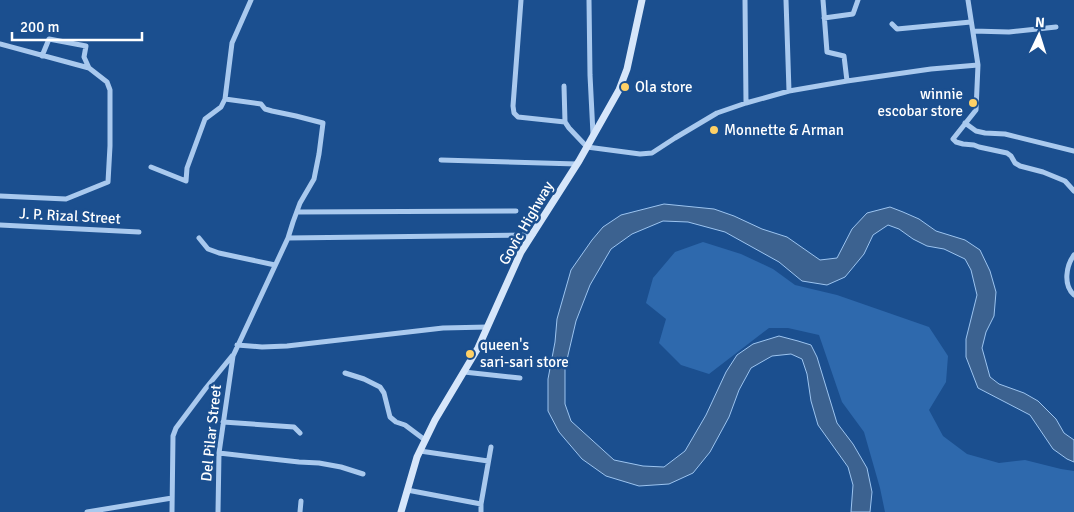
<svg xmlns="http://www.w3.org/2000/svg" width="1074" height="512" font-family="Signika,sans-serif">
<rect width="100%" height="100%" fill="#1b4f8f"/>
<!-- green -->
<path fill="#2e69ad" d="M703,242L741,254L773,269L795,285L837,295L929,327L948,356L946,382L929,410L943,436L967,454L999,463L1025,460L1061,469L1074,471V512H885L880,488L864,432L842,402L819,335L788,328H769L709,374L681,365L659,343L666,319L646,303L653,278L675,252Z"/>
<!-- water -->
<path fill="#3c6290" stroke="#9cc4f0" d="M664,204L714,209L734,216L762,229L787,237L820,260L837,258L852,229L867,213L890,207L903,212L919,219L936,231L965,240L980,250L990,271L996,292L994,316L986,332L982,348L990,377L999,384L1024,393L1038,401L1056,419L1064,433L1074,440V462L1067,459L1053,449L1030,415L978,388L966,357V339L977,295L971,270L965,259L944,249L927,246L913,239L899,229L888,225L873,235L864,254L845,277L827,285L802,281L779,262L725,232L688,222L663,221L632,234L611,249L590,285L576,321L565,368V404L571,421L614,460L643,466L664,467L685,451L706,415L726,372L737,355L753,344L779,336L798,341L811,345L817,357L837,423L853,444L867,468L872,492L870,512H851L853,485L848,467L818,425L811,401L807,374L802,359L791,354L772,356L751,368L739,390L729,417L710,452L693,473L669,484L639,486L606,476L582,459L559,432L548,411V379L555,342L557,319L571,270L592,240L603,227L621,215Z"/>
<g fill="none" stroke-linecap="round" stroke-linejoin="round">
<!-- street -->
<path stroke="#a9c9ee" stroke-width="5" d="M521,0L513,106L514,113L518,117L565,122
M589,0L590,75L593,134
M745,0L746,103
M786,0L789,91
M823,0L827,52L844,56L847,81
M968,0L978,65L976,110L953,139L956,142L963,144L974,145L979,147L1007,153L1011,156L1015,163L1020,166L1043,172L1065,181L1074,191
M824,18L853,14L858,0
M892,24L897,29L971,22
M973,31L1009,32L1056,27
M0,44L89,68L107,82L110,90V146L108,182L66,199L0,196
M42,56L49,39L86,46L84,57L89,68
M564,86L565,122L569,128L587,147L640,154L652,153L675,138L717,113L746,103L789,91L847,81L931,69L978,65
M225,99L232,43L251,0
M965,123L976,131L985,133L1005,134L1074,151
M441,160L577,164
M151,167L186,181L187,168L205,119L221,107L225,99L261,104L265,109L272,111L296,116L323,123L319,154L314,179L300,203L293,222L288,238
M297,212L516,211
M0,225L139,232
M199,238L208,249L219,253L275,265
M1074,255C1066,266 1063,285 1074,295
M237,345L262,347L287,346L443,328L488,327
M464,372L520,378
M345,373L364,379L380,387L384,393L390,417L396,422L405,425L425,440
M223,422L294,427L300,433
M420,451L488,461
M219,453L299,462L319,463L341,467L363,474
M407,490L481,504
M87,512L172,498
M172,512L173,436L176,428L206,388L232,356
M218,512L219,453L233,356L288,238L533,235
M300,512L301,501
M481,512V504L491,447"/>
<!-- secondary -->
<path stroke="#d6e6fa" stroke-width="7" d="M401,512L417,457L435,420L478,348L521,252L579,161L619,90L627,69L642,0"/>
</g>
<!-- markers -->
<g fill="#ffd166" stroke="#1b4f8f" stroke-width="2">
<circle cx="625" cy="87" r="5"/>
<circle cx="973" cy="103" r="5"/>
<circle cx="714" cy="130" r="5"/>
<circle cx="470" cy="354" r="5"/>
</g>
<g text-anchor="middle" dominant-baseline="central" stroke-width="5" stroke-linejoin="round" paint-order="stroke">
<!-- poi labels -->
<g font-size="15" fill="#fff" stroke="#1b4f8f" text-anchor="start">
<text x="635" y="87">Ola store</text>
<text x="963" y="94" text-anchor="end">winnie<tspan x="963" dy="17">escobar store</tspan></text>
<text x="724" y="130">Monnette &amp; Arman</text>
<text x="480" y="345">queen's<tspan x="480" dy="17">sari-sari store</tspan></text>
</g>
<!-- street labels -->
<g font-size="15" fill="#fff" stroke="#1b4f8f">
<text transform="translate(70 216) rotate(3)">J. P. Rizal Street</text>
<text transform="translate(526 223) rotate(-60)">Govic Highway</text>
<text transform="translate(211 433) rotate(-84)">Del Pilar Street</text>
</g>
</g>
<!-- north arrow -->
<g transform="translate(1039 35) rotate(4)" stroke="#1b4f8f" stroke-width="4" paint-order="stroke">
<path d="M0-4L9 19L0 12L-9 19Z" fill="#ffffff"/>
<text y="-8" font-size="14" font-weight="bold" text-anchor="middle" fill="#ffffff">N</text>
</g>
<!-- scale -->
<path d="M12 32v8h130v-8" fill="none" stroke="#ffffff" stroke-width="2.5"/>
<text x="20" y="32" font-size="15" fill="#ffffff" stroke="#1b4f8f" stroke-width="4" paint-order="stroke">200 m</text>
</svg>
